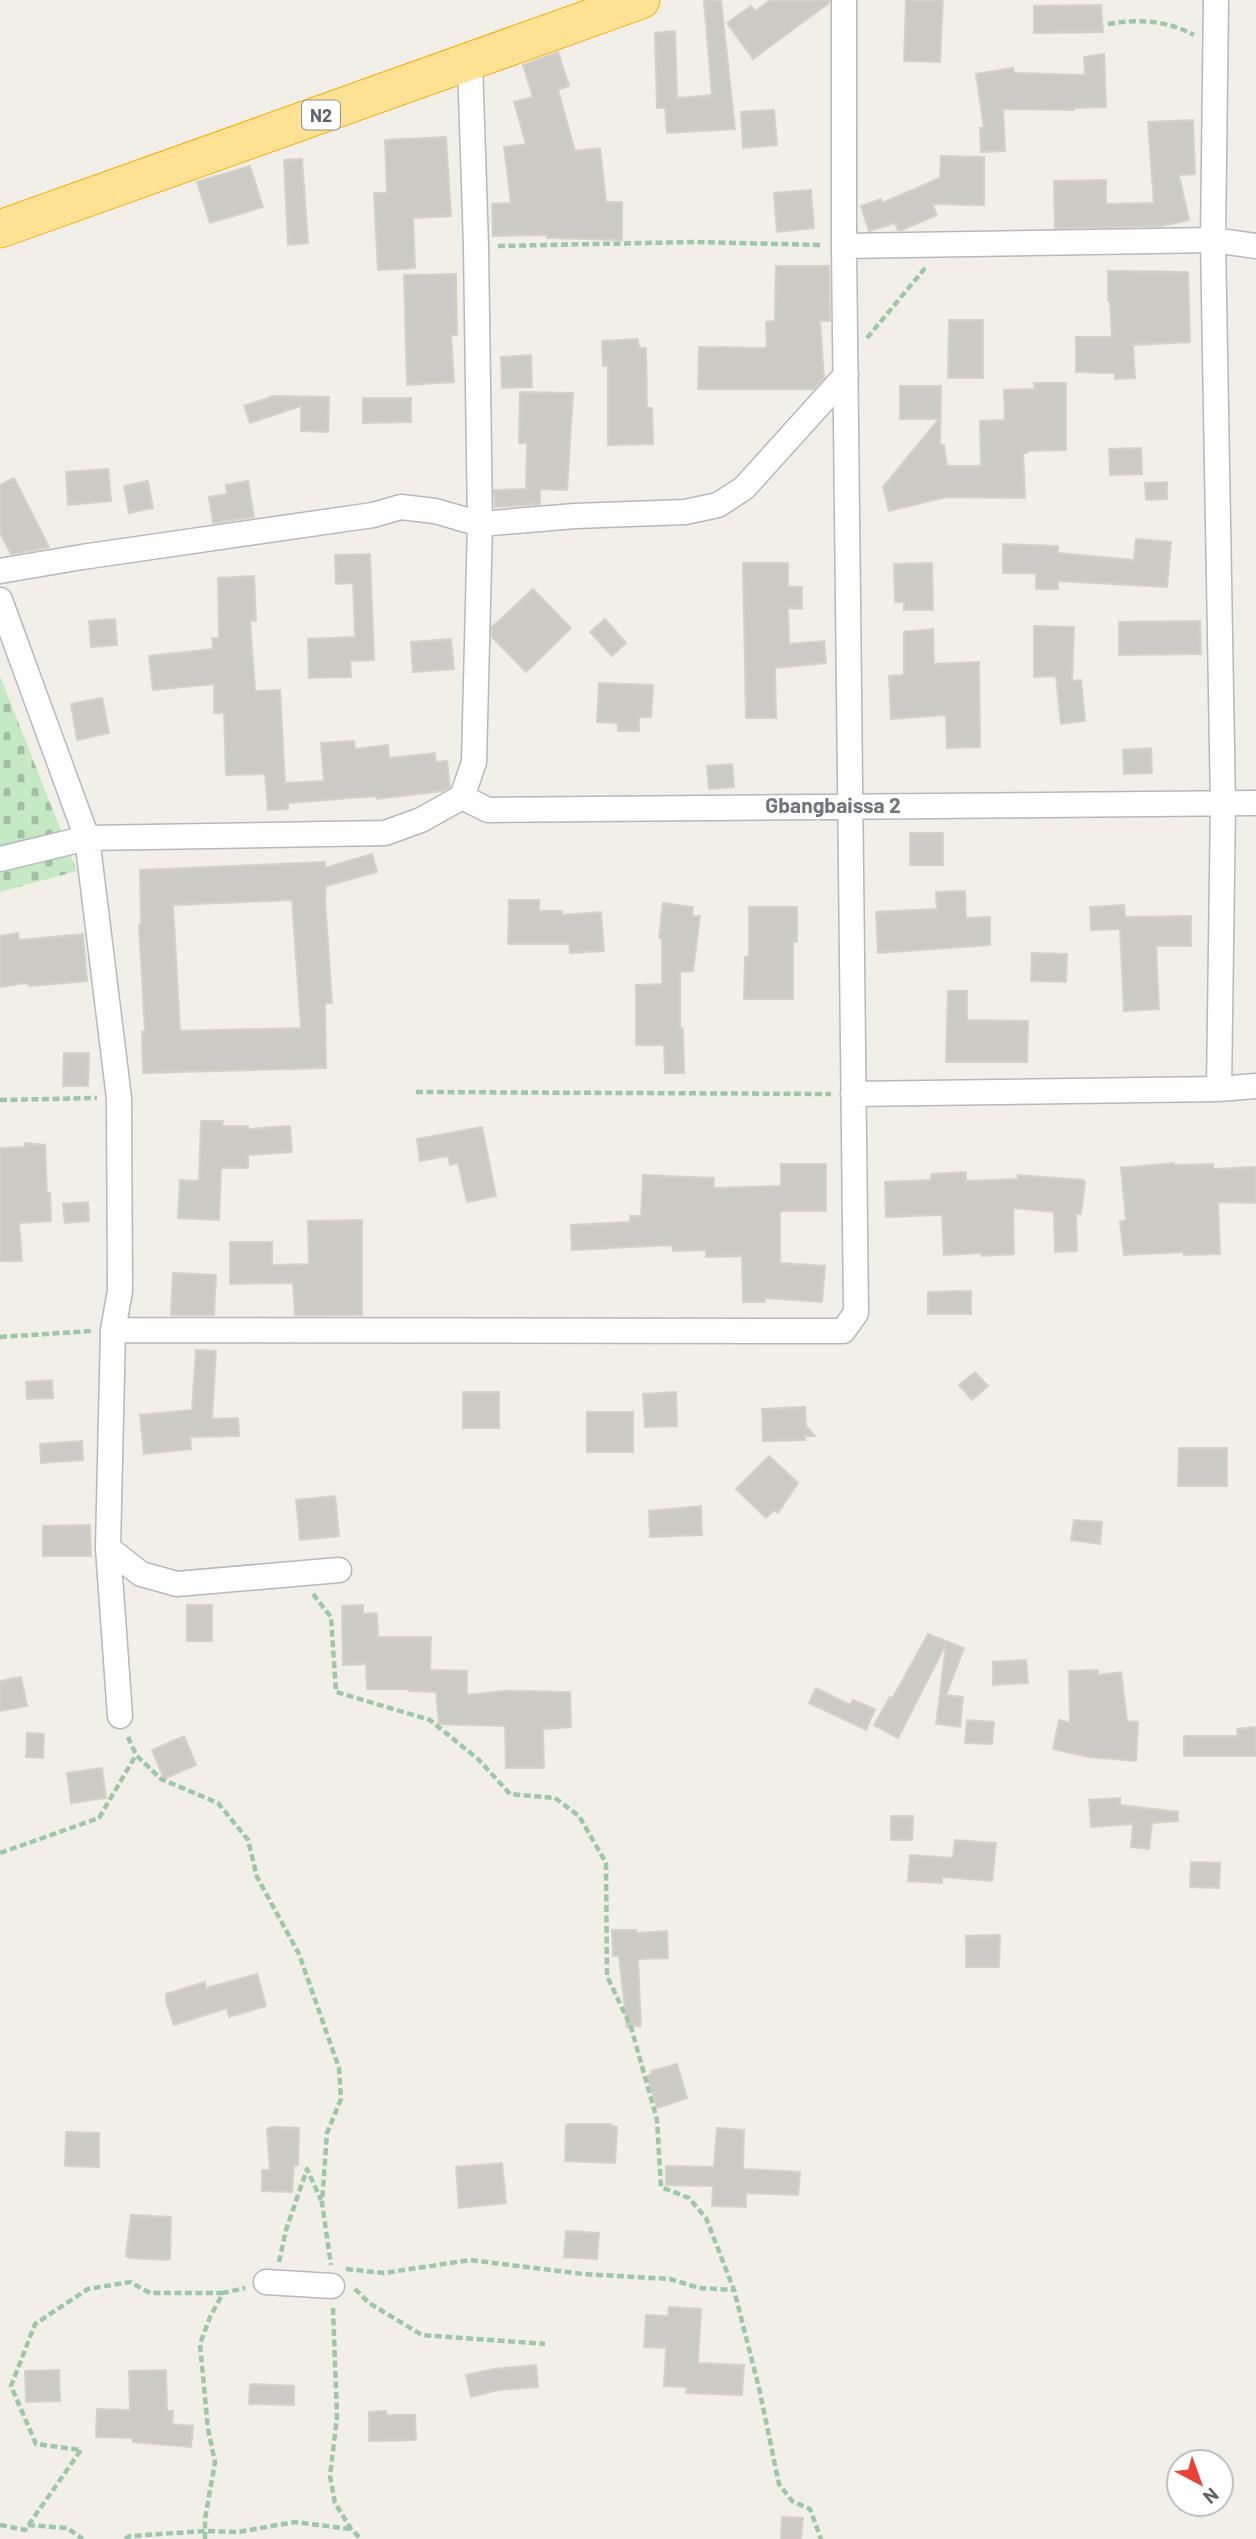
<svg xmlns="http://www.w3.org/2000/svg" width="1256" height="2539" font-family="Barlow,sans-serif">
<defs>
<pattern id="cemetery-stones" width="16" height="16" patternUnits="userSpaceOnUse" patternTransform="scale(1.75)"><rect width="16" height="16" fill="#c5e8c5"/><path d="M2 7V4a2 2 0 0 1 4 0v3zM10 15v-3a2 2 0 0 1 4 0v3z" fill="#a3c0a4"/></pattern>
</defs>
<rect width="100%" height="100%" fill="#f1efe8"/>
<!-- cemetery -->
<path fill="url(#cemetery-stones)" d="M0,676L77,871L0,892Z"/>
<!-- building -->
<path fill="#cccac5" stroke="#d6d1c6" stroke-width="2" fill-rule="evenodd" d="M704,0H721L735,129L667,133L665,108H657L655,33L675,31L677,98L712,95Z
M770,0H829V3L753,59L727,23L751,6L755,11Z
M906,0H943L940,62L904,61Z
M1101,5L1103,32L1034,33V6Z
M558,52L569,86L558,90L575,151L600,148L606,202H622V240L547,238V235L493,236L492,204L511,203L504,147L526,144L514,102L533,97L523,65Z
M1104,54L1106,107L1074,108V110L1003,109L1005,151L981,152L980,128H984L976,74L1013,68L1014,73L1085,75L1084,57Z
M774,110L777,145L743,148L741,112Z
M1193,120L1195,174L1179,175L1189,220L1162,226L1055,228L1054,181L1106,180V204L1154,203L1148,122Z
M446,137L451,216L413,218L415,268L378,270L374,193H387L385,140Z
M941,156L984,157V205L932,204L937,215L902,230H898L895,223L869,231L861,206L881,199L882,203L940,178Z
M302,159L308,243L288,245L284,160Z
M250,166L263,207L210,223L197,182Z
M811,190L814,228L777,232L774,193Z
M776,266H829L830,321H820L824,378L814,389H698L699,347L767,348L766,322L775,321Z
M1108,271L1188,272L1190,342L1133,345L1135,378L1115,379V373L1076,372V337H1112L1110,301H1108Z
M456,274L457,335H451L454,382L407,385L404,275Z
M949,320H983V378H948Z
M638,339L639,348H646L647,408H652L653,444L608,445V366H603L602,341Z
M531,355L532,387L502,388L501,357Z
M1034,383H1066V450L1027,451V453H1023L1025,498L946,497L889,511L883,487L939,419H900V386H941L940,445H944L947,466H981L980,421L1005,420L1004,390L1035,389Z
M520,392L573,393L567,490L540,489V504L495,507L494,490L529,489H526L527,443H519Z
M274,396L329,397L328,432L301,431V406L250,423L244,406Z
M363,398H411V422L363,423Z
M1141,448L1142,474L1110,475L1109,449Z
M108,469L111,501L68,505L66,472Z
M14,478L49,547L46,548L11,554L0,533V485Z
M148,481L153,508L129,513L124,486Z
M248,481L254,517L213,523L209,497L227,494L226,485Z
M1167,482V499L1146,500L1145,483Z
M1136,539L1171,542L1167,587L1058,581V589H1036V573H1003V544L1058,546V553L1134,560Z
M370,554L374,660L350,661L351,677L309,678L308,639L355,637L353,583L336,584L335,555Z
M743,563H788V587H802V609L788,608L789,644L824,641L826,663L775,668L776,718H746Z
M932,563L933,610H904V602H895L894,564Z
M254,576L256,621H250L255,691L280,690L285,783L324,781L321,743L354,741L355,749L388,745L389,758L435,753L436,762L447,761L450,787L442,791L377,799L376,796L288,803V809L268,810L265,774L226,775L224,713H214V684L153,690L149,656L213,649L212,638H219L218,578Z
M533,589L571,628L526,672L492,637V627Z
M115,619L117,645L91,647L89,621Z
M605,619L626,643L612,656L590,632Z
M1200,621L1201,654L1119,655V622Z
M1034,626L1074,627L1072,681L1081,680L1085,721L1061,724L1056,676L1034,677Z
M933,629L934,664L979,662L980,747L947,748L946,715L891,719L889,676L904,675V632Z
M451,639L454,669L413,672L411,642Z
M599,683L653,685L651,717H639V731H618V723L597,722Z
M102,698L109,733L77,740L71,704Z
M1151,748L1152,773L1124,774L1123,750Z
M732,764L734,787L709,789L707,766Z
M910,833H943V865H910Z
M372,854L377,872L326,886L325,899L332,1003H325L326,1068L143,1073L142,1031H145L139,925L141,924L140,870L325,862V868ZM292,900L301,1028L180,1031L173,905Z
M965,891L966,918L990,917V945L878,953L876,912L937,909L936,892Z
M509,900H539V911H562V915L601,912L604,951L570,953L569,944H508Z
M663,903L693,907L692,916H700L693,971L680,972V1028H683L684,1073H665L664,1045H636V985L662,984V939L659,938Z
M1124,905L1125,917L1191,916V946H1156L1159,1009L1124,1011L1120,929L1091,930L1090,907Z
M749,907H797V942H793V999H744L745,957H749Z
M18,933L19,940L83,934L87,981L30,986L25,983L0,987V936Z
M1032,953L1067,954L1066,982L1031,981Z
M948,991H967V1020L1028,1021L1027,1062H946Z
M64,1053H89L88,1086H63Z
M201,1121H223L222,1126H248V1129L290,1126L292,1152L248,1155V1168H221L219,1220L178,1218L180,1180L199,1181Z
M482,1127L496,1196L467,1202L458,1163L450,1165L448,1156L420,1161L417,1139Z
M25,1143L45,1145L47,1193H50L51,1221L19,1223L22,1261H0V1148L25,1147Z
M1174,1163V1165L1213,1164V1169L1256,1167V1203L1218,1202L1220,1254L1184,1255V1252L1124,1255L1120,1222L1126,1220L1121,1168Z
M781,1164H826V1211H780V1263L825,1266L822,1302L765,1298V1302H743L742,1256L706,1257V1250L673,1251L672,1245L572,1250L571,1225L630,1222V1216H641L643,1175L714,1178L713,1188L781,1186Z
M966,1172V1181L1018,1179V1175L1083,1180L1085,1182L1081,1214H1076L1077,1251L1055,1252L1054,1212L1013,1208L1014,1254L982,1256L981,1253L944,1255L942,1215L886,1217L885,1182L930,1180L932,1174Z
M88,1202L89,1221L65,1223L63,1204Z
M362,1220V1315H295L293,1283L230,1284V1242H272V1265L309,1264L308,1221Z
M173,1273L216,1275L214,1315H171Z
M971,1291V1314H928V1292Z
M196,1350L216,1351L212,1419L238,1418L239,1436L190,1437L191,1449L144,1454L140,1415L192,1410Z
M975,1372L988,1386L972,1400L959,1385Z
M52,1380L53,1398L27,1399L26,1382Z
M463,1392H499V1428H463Z
M676,1392L677,1426L645,1427L643,1394Z
M805,1407L806,1426L815,1436H804L805,1440L763,1441L762,1409Z
M587,1412H633V1452H587Z
M82,1441L83,1460L41,1463L40,1444Z
M1179,1448H1227V1486H1178Z
M769,1456L798,1483L778,1513L774,1510L766,1518L736,1489Z
M335,1496L339,1536L300,1540L296,1500Z
M701,1506L702,1535L650,1537L649,1511Z
M1074,1520L1102,1522L1100,1544L1071,1540Z
M90,1525L91,1556H43V1526Z
M187,1605H212V1641H187Z
M363,1605V1614L377,1613L378,1637H431L430,1670L467,1671V1695L504,1691L570,1692L571,1727L543,1729L544,1768H506L505,1726L439,1724L436,1692L409,1691V1689H367L366,1664L343,1665L342,1606Z
M928,1634L964,1648L946,1695L963,1697L960,1727L936,1724L940,1694L945,1695L940,1694L946,1644L898,1738L874,1725L890,1697L892,1699Z
M1026,1660L1028,1683L993,1685V1662Z
M1098,1670V1675L1121,1672L1127,1721L1138,1722L1136,1761L1089,1757L1053,1749L1059,1720L1070,1723L1069,1671Z
M21,1677L27,1706L0,1711V1681Z
M816,1688L850,1705L853,1700L875,1709L866,1730L809,1703Z
M967,1720L994,1722L992,1744L965,1743Z
M1256,1727V1756H1184V1736H1238L1237,1729Z
M27,1733L44,1734L43,1758L26,1757Z
M184,1736L196,1765L164,1779L152,1750Z
M102,1768L106,1798L71,1803L67,1773Z
M1120,1798V1805L1178,1812V1821L1152,1823L1149,1849L1131,1847L1133,1824L1091,1827L1089,1800Z
M891,1816H913L912,1840H891Z
M955,1840L996,1843L992,1881L942,1877V1883L908,1881L910,1855L953,1858Z
M1191,1862L1220,1863L1219,1888L1190,1887Z
M612,1930H636V1933L667,1931L668,1958L638,1959L641,2026L627,2027L619,1956H613Z
M1000,1935L999,1967H966V1936Z
M257,1974L266,2006L229,2017L227,2008L174,2025L166,2002V1994L205,1982L206,1988Z
M677,2064L687,2098L657,2108L647,2076L652,2074L651,2071Z
M569,2124H611V2126L617,2127L615,2163L565,2161L566,2125Z
M271,2127L299,2128L298,2165L294,2166L292,2192L262,2191V2170H270L267,2129Z
M717,2128L744,2130L743,2169L800,2172L798,2195L746,2193V2207L712,2206L713,2186L666,2185V2166L714,2167Z
M66,2132L99,2133V2167L65,2166Z
M502,2163L506,2203L459,2208L456,2167Z
M131,2215L171,2217L170,2259L165,2260L130,2258L126,2256Z
M566,2231L599,2233L597,2259L564,2257Z
M669,2307L701,2309L698,2363L744,2365L742,2395L686,2393L687,2387L664,2386L666,2348L644,2347L646,2315L668,2316Z
M536,2365L538,2387L498,2390L471,2397L466,2375L494,2369Z
M59,2370L60,2401L26,2402L25,2371Z
M166,2370L167,2411H173L172,2424L193,2426L191,2447L133,2442V2438L96,2437L97,2409L130,2410L129,2371Z
M253,2384L294,2386V2405L249,2404L250,2385Z
M386,2411L387,2415H415L416,2440L369,2441V2412Z
M782,2517L803,2518L801,2539H781Z"/>
<g fill="none" stroke-linecap="round" stroke-linejoin="round">
<!-- minor casing -->
<g stroke="#b5b8bc" stroke-width="27">
<path id="minor" d="M1216,0L1213,240L1223,804L1219,1089
M844,246L1213,240L1256,246
M0,571L82,557L373,515L401,507L435,511L480,524L575,516L685,512L718,505L744,488L846,375
M0,600L87,838L119,1098L120,1291L113,1330L108,1548L120,1716
M462,797L488,810L1256,803
M0,859L87,838L385,833L421,820L462,797L474,762L480,524L476,246L470,63
M853,1094L1219,1089L1256,1086
M113,1330L843,1331L856,1313L844,246V0
M108,1548L141,1574L177,1584L339,1570
M266,2282L332,2286"/>
</g>
<!-- highway casing -->
<g stroke="#f9ab00" stroke-width="39">
<path id="highway" d="M0,229L641,0"/>
</g>
<!-- path -->
<path stroke="#9cc7a9" stroke-width="4.5" stroke-dasharray="7 3.5" stroke-linecap="butt" d="M1108,24C1139,19 1166,20 1194,35
M498,246L695,242L821,245
M867,338L926,267
M416,1092L831,1094
M0,1100L97,1098
M0,1337L91,1331
M313,1594L331,1617L336,1692L430,1720L479,1760L510,1794L555,1798L579,1816L606,1863L607,1976L631,2027L657,2120L661,2187L689,2198L706,2218L734,2290L759,2388L779,2484L792,2501L810,2509L821,2539
M128,1737L136,1755L161,1779L218,1803L248,1840L257,1877L299,1954L339,2068L341,2099L327,2133L322,2203L331,2265
M0,1853L99,1818L136,1755
M279,2262L286,2230L307,2169L321,2200
M346,2269L384,2273L470,2260L583,2274L670,2279L699,2288L734,2290
M355,2289L369,2303L422,2335L545,2344
M333,2308L337,2417L330,2476L335,2503L351,2529L361,2539
M0,2525L25,2530L81,2450L36,2444L11,2386L35,2324L88,2289L130,2282L150,2293H223
M28,2525L67,2528L83,2539
M125,2539L130,2536L205,2531L238,2532L295,2522L350,2529
M205,2539V2519L215,2462L208,2429L200,2344L210,2317L223,2293L245,2288"/>
<!-- minor -->
<use href="#minor" stroke="#fff" stroke-width="24"/>
<!-- highway -->
<use href="#highway" stroke="#fde293" stroke-width="37"/>
</g>
<g text-anchor="middle" dominant-baseline="central" stroke-width="5" stroke-linejoin="round" paint-order="stroke">
<!-- shield labels -->
<rect fill="#fff" stroke="#8f9295" stroke-width="2" x="302" y="100.5" width="38" height="29" rx="5"/>
<g font-size="18" font-weight="bold" fill="#5f6368">
<text x="321" y="115">N2</text>
</g>
<!-- neighbourhood labels -->
<g font-size="21" font-weight="bold" fill="#70757a" stroke="#fff">
<text x="833" y="804">Gbangbaissa 2</text>
</g>
</g>
<!-- north arrow -->
<g transform="translate(1200 2483) rotate(139)"><circle r="33" fill="#ffffff" stroke="#bfc1c3" stroke-width="2"/>
<path d="M0-5L12 26L0 18L-12 26Z" fill="#ea4335"/>
<text y="-10" font-size="19" font-weight="bold" text-anchor="middle" fill="#5f6368">N</text>
</g>
</svg>
